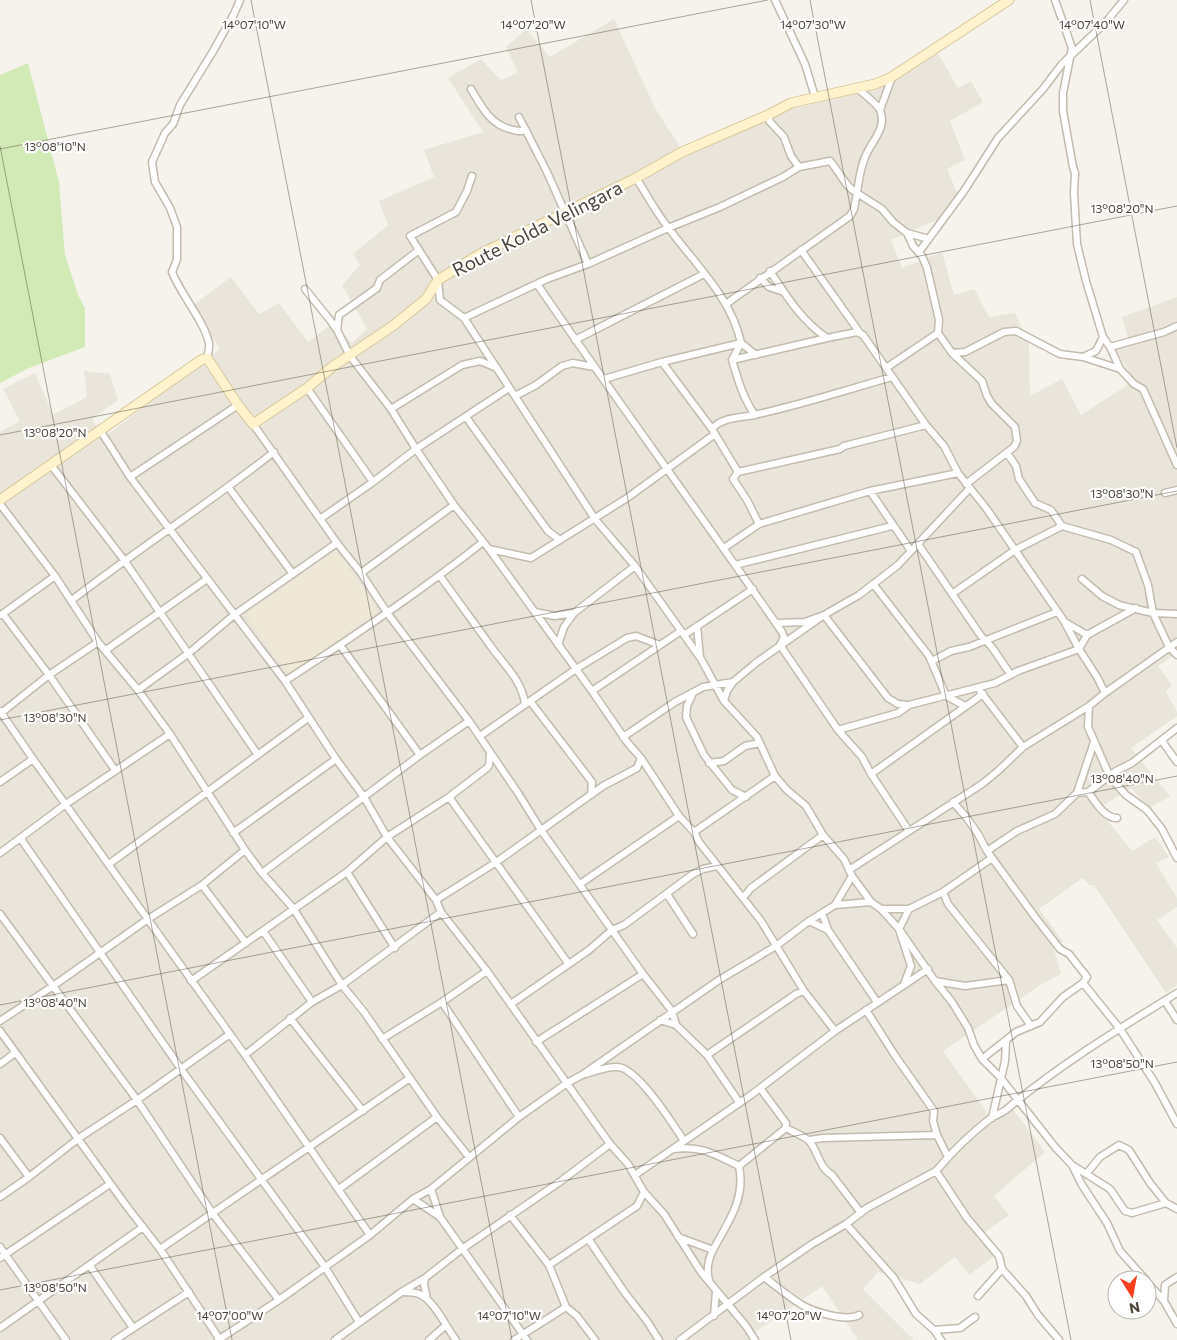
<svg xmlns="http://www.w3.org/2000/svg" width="1177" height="1340" font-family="Commissioner,sans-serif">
<rect width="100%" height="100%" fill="#f6f3ec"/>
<!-- residential -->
<path fill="#eae5da" d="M614,19L655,108L685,155L791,109L874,89L886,84L938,53L958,88L971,81L983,102L950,121L965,160L947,169L958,195L939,219L891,240L902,268L942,252L954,295L974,289L989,317L1015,313L1029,346L1030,396L1062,379L1081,415L1134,381L1115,349L1130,344L1122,317L1177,297V653L1158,666L1172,685L1166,692L1177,712V716L1131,748L1170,796L1149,808L1131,788L1098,809L1132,851L1155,837L1169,857L1156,863L1177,898V907L1157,920L1177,948V985L1166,993L1094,885H1089L1083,878L1039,909L1063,941L1054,949L1061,974L1042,984L943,1051L993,1121L1012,1108L1045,1152L994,1196L1009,1215L981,1235L997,1254L969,1275L955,1257L920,1284L878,1272L863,1289L914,1340H858L822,1286L751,1335L754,1340H0V432L20,421L3,389L35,373L53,415L87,397L84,371L110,374L118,400L92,419L103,438L220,349L192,306L231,277L259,314L279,303L308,342L333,323L352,343L367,329L342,285L360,265L353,254L388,225L379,201L434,177L424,150L483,132L448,78L481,59L501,80L518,73L506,47L526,29L550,57Z"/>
<!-- education -->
<path fill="#efe8d6" d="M333,553L338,554L376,607L377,612L290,673L285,671L248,617V613Z"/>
<!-- green -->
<path fill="#d2eab5" d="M28,63L59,182L65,255L78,295L85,308V347L29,368L0,383V75Z"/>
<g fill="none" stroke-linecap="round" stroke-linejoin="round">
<!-- minor casing -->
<g stroke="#c2bbae" stroke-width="9">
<path id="minor" d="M775,0L805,64L815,97
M1055,0L1072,48L1063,93V111L1073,167L1075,173L1074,193L1077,244L1086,281L1103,337L1110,347L1120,369L1134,384L1143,389L1177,465
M857,88C863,93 877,104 880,110C887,126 874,139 868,151C861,164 859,179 857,193L882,209L893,222L907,233L913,246L922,256L927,268L939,320L938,333
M471,89C481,106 490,124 510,129C516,131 520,132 526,130
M880,110L892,77
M768,115L770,122L784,137L791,156L799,167
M519,117L547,172L588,264
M472,176L467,191L456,212L410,236L438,280L440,300L464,318L595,519L635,566L684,635L701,659L724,701L757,737L775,776L787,790L806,806L823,835L844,859L852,876L871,902L881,909L899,929L935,981L952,1002L968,1028L974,1045L982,1059L1000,1077L1055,1147L1072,1165L1082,1185L1107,1223L1120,1251L1146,1280
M636,178C647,195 657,214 670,230C696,265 732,299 741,343L732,360C738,380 743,398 755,415
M907,233L929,239
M801,250L860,333
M919,252L964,191L998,138L1043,89L1062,64L1106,22L1124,0
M770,271C787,297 802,321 827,338L857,332L863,335L926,425L944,446L958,473L986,508L1064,621L1079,649L1097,677L1105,693
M760,278L769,287L784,292
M537,284C617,401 701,515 782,632L784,637L780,645
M305,289L330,320L337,330L350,356L391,409L416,449L454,505L489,549L592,691L627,742L641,758L679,816L694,832L699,842L761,921L804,991L835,1031
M464,318L547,279L588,264L668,228L720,207L783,177L799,167L830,161C839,171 845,187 857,193L854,209L850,216L726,304
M337,330L339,315L377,288L380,280L419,250
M575,340L704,274
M1110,347L1164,332L1177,326
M952,353L965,352L1004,332L1016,331L1060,354L1083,357L1096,351L1103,337
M1083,357L1120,369
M207,358C208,353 210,347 209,343C203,319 181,295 172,272L177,259V227L170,208L155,182L152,162L165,133L173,124L180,105L212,53L234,14L240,0
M732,360L827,338
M662,362L712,429L738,472
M886,368L938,333L952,353L982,381L987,396L992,404L1015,427L1017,441L1014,447L966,484
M604,379L662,362L741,343L756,355
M307,388L373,482
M515,396L536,385L562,366L573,363L594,367
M391,409L462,365L480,361L497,368
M466,417L548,531L560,540
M253,424L337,543L361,573L388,614L469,721L518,793L541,830L643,974L672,1011L676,1025
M712,429C721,417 741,418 754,415C801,405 846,390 892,377
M100,430L130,477L285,681L336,759L364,797L387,837L436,900L441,912L487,971L610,1144L628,1164L644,1192L664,1214L701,1272L746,1326L755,1340
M51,465L124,560L258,755
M130,477L238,405
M229,488L293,574
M870,491L911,551
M1165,493L1177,490
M0,504L55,576L98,642L138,690L170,734L245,850L262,873L293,908L342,985L364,1012L437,1117L469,1157
M320,519L373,482L416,449L509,388
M759,524L870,491L958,473
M1062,526L1111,540L1136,552L1148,585L1153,613L1169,647L1177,655
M918,544L981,636L991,646L1011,675
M724,548L759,524L747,500L733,479L738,472L840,449L844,446L926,425
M489,549L531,558L627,498L715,434
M735,565L892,526
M361,573L454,505
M440,576C457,600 475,624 492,648C506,667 522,681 525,704
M1082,579L1102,596L1119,605L1153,613L1177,614
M874,585L929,656L946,696L965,706
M952,594L1015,550L1062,526L1051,510L1035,503L1019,479L1016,466L1007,453
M72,600C138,549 208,504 274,452
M535,612L555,616L573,613
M3,614L49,675L115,770
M1,615L55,576
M1065,622L1087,635
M777,623L805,622L824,615L888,698L898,704L908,705
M697,626L700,657
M684,635L753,589
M340,645L420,755
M558,645L564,627L574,613L635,566
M780,645L838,730L862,757L871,774L909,831
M106,650L207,579
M932,661L951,651L969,647L1057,612
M285,681C353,637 420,592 483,542
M138,690L189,653L234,615L337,543
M592,691L681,631
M980,691L1023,747
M693,693L687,706L686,717L704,755L732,790L746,797
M530,701L592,782L591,795
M724,701L727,691L733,682L757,662L824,615L859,595L898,565L970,488
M1089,706L1088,727L1110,777L1126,795L1147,810L1162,829L1177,858
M0,711L33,759L245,1055L370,1235
M0,714L49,675L98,642
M838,730L898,713L909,705L995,683L1018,671L1079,649L1087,635L1136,608
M480,736L576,669L627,638L636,636L660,645
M623,737L675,702L703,687L733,682
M1162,741L1177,762
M709,763L724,761L745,746L760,743
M871,774L983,694
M0,782L33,759
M1088,792C1095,801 1104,818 1117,818
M1077,793L1094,742
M449,797L568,963
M953,802L967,818L978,834L987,851L1035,917L1060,949L1069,954L1087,977L1083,983L1063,997L1040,1022L1016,1032L982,1059
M694,832L775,776
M233,833L336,759
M21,839L181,1069L325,1267L359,1322
M987,851L1017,831L1055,814L1077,793L1088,792L1116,771L1132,763L1177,728
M0,853L66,804L170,734
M109,864L308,718
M849,870L982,784L998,771L1023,747L1089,706L1105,693L1177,642
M347,872L395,948
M262,873L420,755L469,721
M580,884L679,816
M202,885L246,943
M943,892L948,904L1009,980L1017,1006L1031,1026
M667,894L693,934
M743,898L751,888L823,835
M436,900L495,863L603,786L637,768L641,758
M835,905L871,902
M881,909H909
M822,913L828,930L877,1002
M0,914L137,1100L213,1214L279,1300
M809,921L828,930
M263,931L312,1002
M191,981L347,872L387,837L449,797L487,768L489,765L490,754
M935,981L965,986L1009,980
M1083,983L1120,1029L1155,1083L1177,1124
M904,984L911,966L899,929L909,909L943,892L992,858
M1165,1001L1177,1020
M442,1002L519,1117
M511,1004L589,950L612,930L624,925L693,874L703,869L717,866
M866,1010L896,1057L934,1111L933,1121L937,1135
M290,1018L363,1111
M660,1020L676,1025L707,1055L739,1102
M0,1021L53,986L148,919L202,885L245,850
M0,1031L128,1208L160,1249L220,1340
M382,1039L442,1002L487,971
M536,1042L643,974
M245,1055L312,1002L342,985L441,912
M707,1055L796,994L804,991
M0,1064L15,1053
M586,1074C595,1071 608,1066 617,1067C637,1067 673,1124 684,1141
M760,1088L786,1123V1128C793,1132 805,1136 810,1142C818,1152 820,1169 832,1175L861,1213
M992,1118L1005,1061L1006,1041
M0,1138L29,1177
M809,1140L823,1138L937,1135L948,1157
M674,1149C701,1145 716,1155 739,1166
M1072,1165L1110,1189L1125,1211L1132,1213L1166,1203L1177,1209
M936,1171C952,1152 970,1134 991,1118C996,1115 1002,1113 1007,1109C1060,1064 1119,1029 1177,993
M1087,1173L1100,1157L1119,1145L1129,1150L1150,1183L1166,1203
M635,1175L751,1095L835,1031L928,969
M339,1189L437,1117
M431,1189L440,1217L527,1340
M0,1197L29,1177L79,1138L137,1100L230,1034
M413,1199L440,1217
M510,1215L549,1265L566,1307L577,1316L595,1340
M846,1224L894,1278L916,1314L934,1330L941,1340
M678,1237L713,1250C728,1222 746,1199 739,1166L786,1128
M589,1240L625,1293L647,1321L659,1340
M0,1247L66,1340
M160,1249L410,1078
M0,1258L110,1184
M549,1265L637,1206L644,1192
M90,1266L133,1328
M1002,1269L1026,1296L1038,1315L1059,1340
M764,1277C776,1286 789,1297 802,1305C814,1312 846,1322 859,1315
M425,1278L424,1284L427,1299
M709,1280C706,1269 708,1260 713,1250
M1147,1282L1164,1301L1177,1324
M403,1292C408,1292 414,1292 419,1294C434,1300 446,1327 456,1340
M1164,1301L1165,1285L1177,1277
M714,1316L716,1291
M0,1328L143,1227
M934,1330L960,1328L975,1317
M115,1340L189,1292
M218,1340L279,1300L370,1235L413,1199L431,1189L519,1117L567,1083L582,1075L719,980L776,946L809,921L835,905L852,876
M335,1340L403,1291L425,1278L462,1249L561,1181L610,1144
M429,1340L445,1326
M514,1340L566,1307
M680,1340L764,1277L812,1244L846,1224L867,1208L936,1171L967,1218L999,1256L1002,1269L978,1296"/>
</g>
<!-- secondary casing -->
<g stroke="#d6c79b" stroke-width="11">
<path id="secondary" d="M0,500L201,360L207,358L238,405L253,424L307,388L332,367L394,325L426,299L438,280L480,254L636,178L682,152L768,115L791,103L875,84L890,78L1009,0"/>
</g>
<!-- minor -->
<use href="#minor" stroke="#fff" stroke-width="6"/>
<!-- secondary -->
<use href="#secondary" stroke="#fff3cd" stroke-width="9"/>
</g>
<!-- ticks -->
<path fill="none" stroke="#4b4439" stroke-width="1" stroke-opacity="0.45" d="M251,0L512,1340M531,0L791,1340M810,0L1071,1340M1090,0L1177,448M0,146L232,1340M0,149L768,0M0,435L1177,206M0,720L1177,491M0,1005L1177,776M0,1290L1177,1062"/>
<g text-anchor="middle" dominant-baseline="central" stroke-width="4.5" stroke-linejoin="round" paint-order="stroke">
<!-- street labels -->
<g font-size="19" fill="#4b4439" stroke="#fff">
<text transform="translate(537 228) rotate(-27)">Route Kolda Velingara</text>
</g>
</g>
<g font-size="12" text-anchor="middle" fill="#4b4439" stroke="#fff" stroke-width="4.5" stroke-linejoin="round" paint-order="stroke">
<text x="254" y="29">14°07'10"W</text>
<text x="533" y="29">14°07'20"W</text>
<text x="813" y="29">14°07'30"W</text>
<text x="1092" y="29">14°07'40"W</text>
<text x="55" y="151">13°08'10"N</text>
<text x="1122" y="213">13°08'20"N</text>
<text x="55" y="437">13°08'20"N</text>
<text x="1122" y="498">13°08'30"N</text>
<text x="55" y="722">13°08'30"N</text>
<text x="1122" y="783">13°08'40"N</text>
<text x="55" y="1007">13°08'40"N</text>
<text x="1122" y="1068">13°08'50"N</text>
<text x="55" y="1292">13°08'50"N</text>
<text x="230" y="1320">14°07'00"W</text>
<text x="509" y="1320">14°07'10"W</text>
<text x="789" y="1320">14°07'20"W</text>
</g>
<!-- north arrow -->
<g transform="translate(1132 1295) rotate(169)"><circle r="24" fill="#ffffff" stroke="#b7b4b0"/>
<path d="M0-4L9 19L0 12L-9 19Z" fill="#fc3f1d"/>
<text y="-8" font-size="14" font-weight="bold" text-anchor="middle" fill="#4b4439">N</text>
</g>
</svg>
